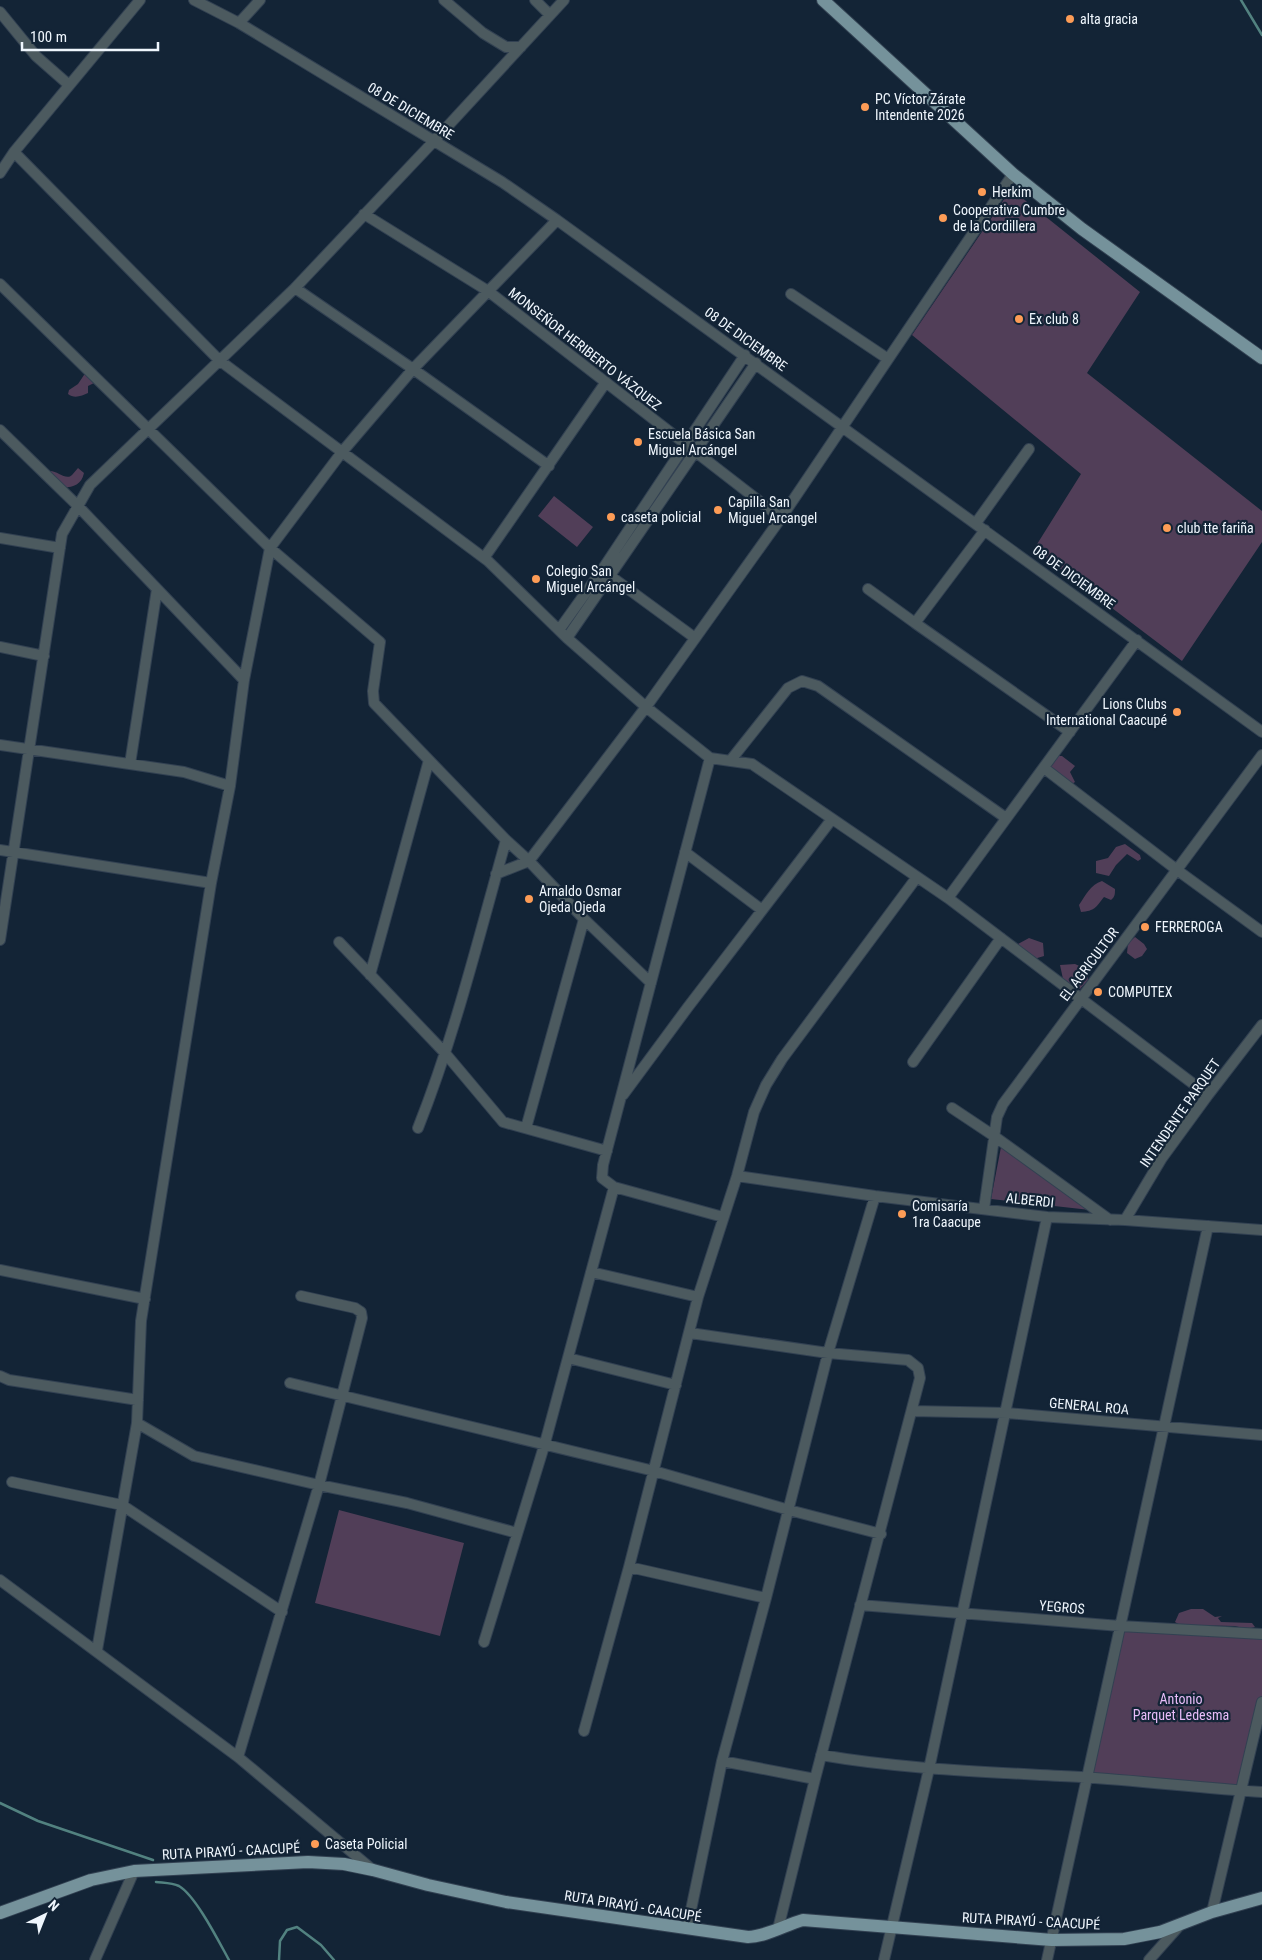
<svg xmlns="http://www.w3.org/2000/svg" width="1262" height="1960" font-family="'Roboto Condensed',sans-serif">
<rect width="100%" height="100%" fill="#132436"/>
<!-- green -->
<path fill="#513e58" d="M1011,189L1140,292L1087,373L1262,511V542L1182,661L1034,549L1081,474L912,335Z
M87,374L94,380V383L88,386V393C82,396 74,399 68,394L69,390L78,384L84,375Z
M78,468L84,473C81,487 70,488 58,487L47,474L49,471C57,470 66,481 72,475C74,473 76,470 78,468Z
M554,496L593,527L577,547L538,516Z
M1056,756H1062L1075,766L1070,772L1075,782L1072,784L1050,767V765Z
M1125,844L1140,855L1141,859L1138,861L1127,854L1116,865L1109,876L1096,873V861L1108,858L1116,847Z
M1102,881L1115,889C1115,894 1115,897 1111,900L1104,897C1096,907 1095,911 1081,912L1079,905C1086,895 1090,885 1102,881Z
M1135,937L1144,944L1147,949L1142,956L1135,959L1127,953L1128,943Z
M1029,938L1043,943L1044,956L1034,959L1025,953L1018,944Z
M1075,964L1086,969L1088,980L1080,989L1063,979L1060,965Z
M1001,1147L1090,1210L991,1199Z
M339,1510L464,1543L440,1636L315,1603Z
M1191,1609H1203L1215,1617L1222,1616L1218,1618L1221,1622L1252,1623L1255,1627L1247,1629L1235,1626L1180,1625L1175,1622L1179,1613Z
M1120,1626L1262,1634V1702L1241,1791L1086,1778Z"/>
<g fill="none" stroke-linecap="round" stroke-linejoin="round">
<!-- stream -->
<path stroke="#528280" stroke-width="2.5" d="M1241,0L1262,35
M0,1803L38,1821L153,1860
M156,1882C164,1883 172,1883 179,1886C196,1896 219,1942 229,1960
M279,1960L280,1941L287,1930L297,1927L321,1945L334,1960"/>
<!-- minor casing -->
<g stroke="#324152" stroke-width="12">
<path id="minor" d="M140,0L14,152L219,360L488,561L567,638L646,707L710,758L752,764L948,898L1208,1095
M194,0L239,23L502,182L557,220L1262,732
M444,0L483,33L506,47H521
M535,0L550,15
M0,12L36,56L69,85
M239,23L260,0
M0,173L14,152
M364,214L488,291L781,518
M0,284L270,548L380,642L373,691L374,703L506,840L529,861L646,707L781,518L1013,174
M295,288L413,369L549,466
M791,294L888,359
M0,430L77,505L244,680
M976,523L1029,449
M985,530L915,623L1070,732
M0,538L60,548
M484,558L606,382
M605,572L695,638
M868,589L915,623
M559,630L602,570L745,355
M567,638L756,363
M0,647L44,656
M0,745L184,772L230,786
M710,758L603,1165L602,1178L614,1187L723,1217
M730,761L788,688L802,681L818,686L1006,818
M130,764L157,589
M1044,768L1177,870L1262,932
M0,850L211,883
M685,852L762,910
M496,874L529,861L584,919L651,983
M948,898L1137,640
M0,940L62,534L90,485L295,288L434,141L564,0
M339,942L445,1053L503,1122L607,1151
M370,975L429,760
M913,1062L1001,938
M623,1095L688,1007L832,819
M952,1108L994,1136L1110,1220
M418,1128C455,1035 479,936 506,840
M526,1128L584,919
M737,1176L875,1196L1047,1217L1125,1220L1262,1230
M984,1209L997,1117L1003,1104L1262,755
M1125,1220L1162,1158L1208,1095L1262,1025
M0,1270L145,1299
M591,1272L698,1297
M690,1333L828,1353L908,1360L918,1368L920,1378L815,1779L778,1929
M568,1358L676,1385
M0,1376L9,1380L138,1400
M290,1383L654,1471L789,1510L881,1534
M912,1411L1007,1413L1262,1435
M137,1423L194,1456L319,1485L407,1503L517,1533
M12,1482L122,1505L282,1612
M629,1567L766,1598
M0,1580L238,1757L373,1870
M860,1605L1120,1626L1262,1634
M484,1642L545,1443L614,1187
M97,1650L137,1423L141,1321L211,883L230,786L244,680L270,548L342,452L413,369L557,220
M584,1731L629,1567L698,1297L737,1176L754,1112L766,1085L782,1059L917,877
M821,1755C907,1770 994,1772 1081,1777C1141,1781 1202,1788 1262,1792
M238,1757L319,1485L362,1318L361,1312L355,1308L301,1296
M722,1761L815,1779
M1212,1912L1262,1702
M687,1929L722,1761L766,1598L828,1353L875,1196
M95,1960L134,1871
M884,1960L929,1769L1047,1217
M1047,1960L1208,1226
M1149,1960L1180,1925"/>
</g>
<!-- major casing -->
<g stroke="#324152" stroke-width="14">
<path id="major" d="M823,0L1013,174L1082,229L1262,358
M0,1913L91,1880L134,1871L308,1862L344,1864L373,1870L428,1885L506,1902L748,1937C768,1936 785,1925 803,1920L1052,1940L1124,1939L1160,1932L1212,1912L1262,1898"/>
</g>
<!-- minor -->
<use href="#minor" stroke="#4c5a5f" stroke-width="10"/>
<!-- major -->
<use href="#major" stroke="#75929b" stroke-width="12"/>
</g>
<!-- markers -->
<g fill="#fd9c56" stroke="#132436" stroke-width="2">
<circle cx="1070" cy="19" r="5"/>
<circle cx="865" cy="107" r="5"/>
<circle cx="982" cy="192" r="5"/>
<circle cx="943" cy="218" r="5"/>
<circle cx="1019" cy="319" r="5"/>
<circle cx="638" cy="442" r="5"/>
<circle cx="718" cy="510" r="5"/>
<circle cx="611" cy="517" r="5"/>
<circle cx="1167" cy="528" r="5"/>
<circle cx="536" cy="579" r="5"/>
<circle cx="1177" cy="712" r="5"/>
<circle cx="529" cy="899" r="5"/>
<circle cx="1145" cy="927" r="5"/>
<circle cx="1098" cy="992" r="5"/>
<circle cx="902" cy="1214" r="5"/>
<circle cx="315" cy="1844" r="5"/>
</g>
<g text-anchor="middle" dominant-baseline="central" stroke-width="4.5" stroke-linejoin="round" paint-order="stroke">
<!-- poi labels -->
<g font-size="14" fill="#eff6fd" stroke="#132436" text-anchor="start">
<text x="1080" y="19">alta gracia</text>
<text x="875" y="99">PC Víctor Zárate<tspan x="875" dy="16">Intendente 2026</tspan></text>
<text x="992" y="192">Herkim</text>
<text x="953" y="210">Cooperativa Cumbre<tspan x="953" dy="16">de la Cordillera</tspan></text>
<text x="1029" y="319">Ex club 8</text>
<text x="648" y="434">Escuela Básica San<tspan x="648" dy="16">Miguel Arcángel</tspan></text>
<text x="728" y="502">Capilla San<tspan x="728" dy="16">Miguel Arcangel</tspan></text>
<text x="621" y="517">caseta policial</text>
<text x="1177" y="528">club tte fariña</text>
<text x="546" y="571">Colegio San<tspan x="546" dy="16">Miguel Arcángel</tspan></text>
<text x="1167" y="704" text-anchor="end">Lions Clubs<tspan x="1167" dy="16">International Caacupé</tspan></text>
<text x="539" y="891">Arnaldo Osmar<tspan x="539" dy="16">Ojeda Ojeda</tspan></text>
<text x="1155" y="927">FERREROGA</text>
<text x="1108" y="992">COMPUTEX</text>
<text x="912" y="1206">Comisaría<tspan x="912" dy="16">1ra Caacupe</tspan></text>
<text x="325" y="1844">Caseta Policial</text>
</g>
<!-- street labels -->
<g font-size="14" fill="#eff6fd" stroke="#132436">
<text transform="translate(411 111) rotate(31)">08 DE DICIEMBRE</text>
<text transform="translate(746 339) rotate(36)">08 DE DICIEMBRE</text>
<text transform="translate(585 349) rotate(38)">MONSEÑOR HERIBERTO VÁZQUEZ</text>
<text transform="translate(1074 577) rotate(36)">08 DE DICIEMBRE</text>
<text transform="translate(1089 964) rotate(-53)">EL AGRICULTOR</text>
<text transform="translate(1180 1113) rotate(-55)">INTENDENTE PARQUET</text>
<text transform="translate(1030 1200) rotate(6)">ALBERDI</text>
<text transform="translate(1089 1406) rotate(5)">GENERAL ROA</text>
<text transform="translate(1062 1607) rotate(5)">YEGROS</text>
<text transform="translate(231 1851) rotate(-3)">RUTA PIRAYÚ - CAACUPÉ</text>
<text transform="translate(633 1906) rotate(9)">RUTA PIRAYÚ - CAACUPÉ</text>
<text transform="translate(1031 1921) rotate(3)">RUTA PIRAYÚ - CAACUPÉ</text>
</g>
<!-- park labels -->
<g font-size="14" fill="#e7bcf8" stroke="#132436">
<text x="1181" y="1699">Antonio<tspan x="1181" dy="16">Parquet Ledesma</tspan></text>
</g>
</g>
<!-- north arrow -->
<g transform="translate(45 1915) rotate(43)" stroke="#132436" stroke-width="4" paint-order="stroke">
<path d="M0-4L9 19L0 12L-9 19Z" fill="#eff6fd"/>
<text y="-8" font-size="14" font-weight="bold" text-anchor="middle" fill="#eff6fd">N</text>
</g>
<!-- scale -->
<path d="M22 42v8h136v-8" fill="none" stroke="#eff6fd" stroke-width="2.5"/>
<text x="30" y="42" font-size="15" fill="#eff6fd" stroke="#132436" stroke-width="4" paint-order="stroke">100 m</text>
</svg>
